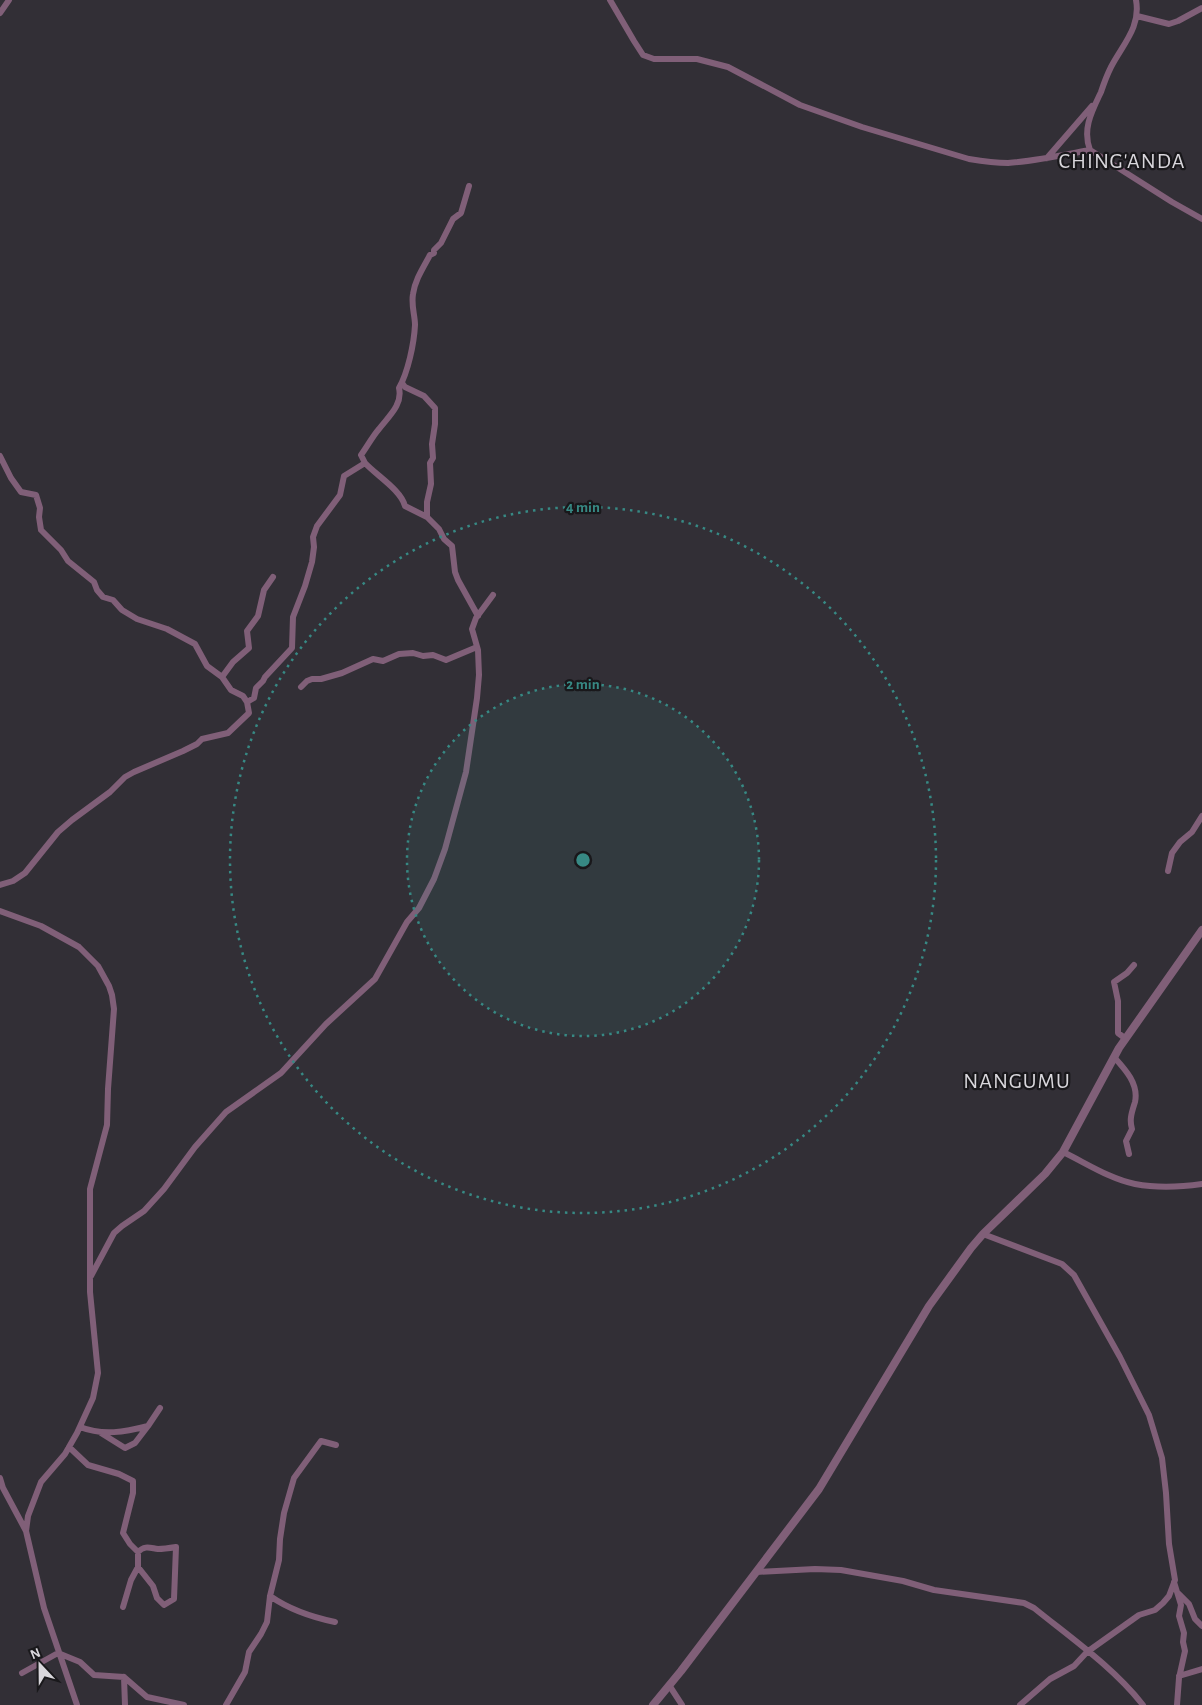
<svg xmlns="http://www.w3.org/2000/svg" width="1202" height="1705" font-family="'Alegreya Sans',sans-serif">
<rect width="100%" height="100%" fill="#322f36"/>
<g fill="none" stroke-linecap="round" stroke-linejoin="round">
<!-- minor -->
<path stroke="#805f78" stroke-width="6" d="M610,0L634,41L643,55L654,59H697L728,67L800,105L862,127L969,159C981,161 995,163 1008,163C1035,161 1063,155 1090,150
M1136,0C1141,27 1123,44 1111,67C1107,75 1104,83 1101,92C1092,111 1082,129 1090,150L1172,202L1202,219
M0,13L9,0
M1137,16L1169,24L1178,21L1202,8
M1047,158L1092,106
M402,383L405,387L424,396L435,408V424L432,444L433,458L430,463L431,484L427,502V517L439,529L444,539L452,546L455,572L458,580L478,616
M0,456L11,478L21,492L36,495L40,508L39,517L41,530L61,550L68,561L94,582L97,590L103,597L113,600L122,610L137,619L167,629L195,644L207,666L222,677L231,690L243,696L247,702L249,713L228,733L202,739L197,744L183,751L134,772L125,777L110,792L72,820L58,832L25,873L13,881L0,885
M365,463C376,475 401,490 405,506L427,517
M222,677L233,662L249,648L247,631L258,616L264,590L273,577
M301,687L307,681L312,679H321L342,673L373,659L383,661L399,654L413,653L423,656L433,655L446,660L477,647
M247,702L254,698L256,688L263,681L265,677L292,648L293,617L305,586L312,562L314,547L313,537L317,526L340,495L344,476L365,463L361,455C367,447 372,437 379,429C388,417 403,405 399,388C408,372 414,344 415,325C415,315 411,306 413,294C415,280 423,268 430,255L434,253V250L441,243L453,219L461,213L469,186
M1168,871L1172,853L1180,842L1192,832L1202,816
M0,911L41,926L79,947L98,966L109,986L112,995L114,1009L108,1089L107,1125L90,1189V1292L98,1373L93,1398L77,1433L65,1454L41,1482L28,1516L26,1531L44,1608L77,1705
M1126,1039L1118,1033V1001L1114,982L1127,973L1134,965
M1114,1057C1125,1069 1139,1084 1135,1102C1132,1112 1129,1119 1132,1129L1126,1141L1129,1154
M1063,1152C1086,1163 1110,1179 1135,1184C1156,1188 1181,1187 1202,1184
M983,1234L1062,1264L1074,1275L1120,1357L1149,1415L1162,1458L1166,1493L1169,1544L1175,1580L1169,1596L1163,1603L1155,1610L1139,1615L1087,1652L1074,1666L1050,1679L1020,1705
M91,1276L114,1233L122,1226L144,1211L164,1189L195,1147L226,1112L281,1073L326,1024L375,979L407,922L419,908L434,879L445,849L466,772L477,698L479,675L478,650L472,629L476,618L493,595
M80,1427C103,1436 125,1432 148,1426L160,1408
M101,1433L125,1448L135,1443L148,1426
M69,1447L88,1465L119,1474L133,1481V1493L123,1533L130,1544L138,1552V1567L131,1580L123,1607
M0,1478L3,1488L26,1531
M138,1567L153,1586L157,1598L164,1605L174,1599L176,1547C170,1548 164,1549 158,1549C150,1548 145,1545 138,1552
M756,1572L815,1569L841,1570L903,1581L934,1590L1024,1603L1034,1608C1071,1638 1113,1667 1143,1705
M1174,1582L1181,1605L1179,1616L1184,1633L1183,1642L1185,1651L1179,1678L1177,1705
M1179,1594L1189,1604L1195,1619L1202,1626
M270,1596C290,1610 311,1617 335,1622
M22,1673L58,1653L80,1662L94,1675L124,1677L125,1705
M1179,1676L1202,1669
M124,1677L147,1697L184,1705
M669,1685L682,1705
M226,1705L245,1672L249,1652L261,1634L267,1622L270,1596L279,1560L280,1539L284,1513L294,1478L321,1441L336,1445"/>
<!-- tertiary -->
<path stroke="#805f78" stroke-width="8" d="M653,1705L681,1671L819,1489L929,1306L971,1248L983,1234L1045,1174L1063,1152L1119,1048L1202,930"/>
</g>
<!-- distance rings -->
<circle cx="583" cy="860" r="176" fill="#378984" fill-opacity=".12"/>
<g fill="none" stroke="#378984" stroke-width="2.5" stroke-dasharray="2.5 5">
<circle cx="583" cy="860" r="176"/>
<circle cx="583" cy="860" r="353"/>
</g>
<g text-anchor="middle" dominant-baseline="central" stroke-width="4.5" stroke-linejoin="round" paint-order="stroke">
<!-- quarter labels -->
<g font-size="22" letter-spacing="1" fill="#d9d7dc" stroke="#19181b">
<text x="1122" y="161">CHING'ANDA</text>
<text x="1017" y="1081">NANGUMU</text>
</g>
</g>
<circle cx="583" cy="860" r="8" fill="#378984" stroke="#19181b" stroke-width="2.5"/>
<g font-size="15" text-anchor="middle" font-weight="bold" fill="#378984" stroke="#19181b" stroke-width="4.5" stroke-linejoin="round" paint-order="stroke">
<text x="583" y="512">4 min</text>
<text x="583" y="689">2 min</text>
</g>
<!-- north arrow -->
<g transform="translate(40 1665) rotate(338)" stroke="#19181b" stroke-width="4" paint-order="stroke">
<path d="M0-4L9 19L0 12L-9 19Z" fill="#d9d7dc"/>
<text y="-8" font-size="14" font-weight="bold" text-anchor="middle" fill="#d9d7dc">N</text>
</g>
</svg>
